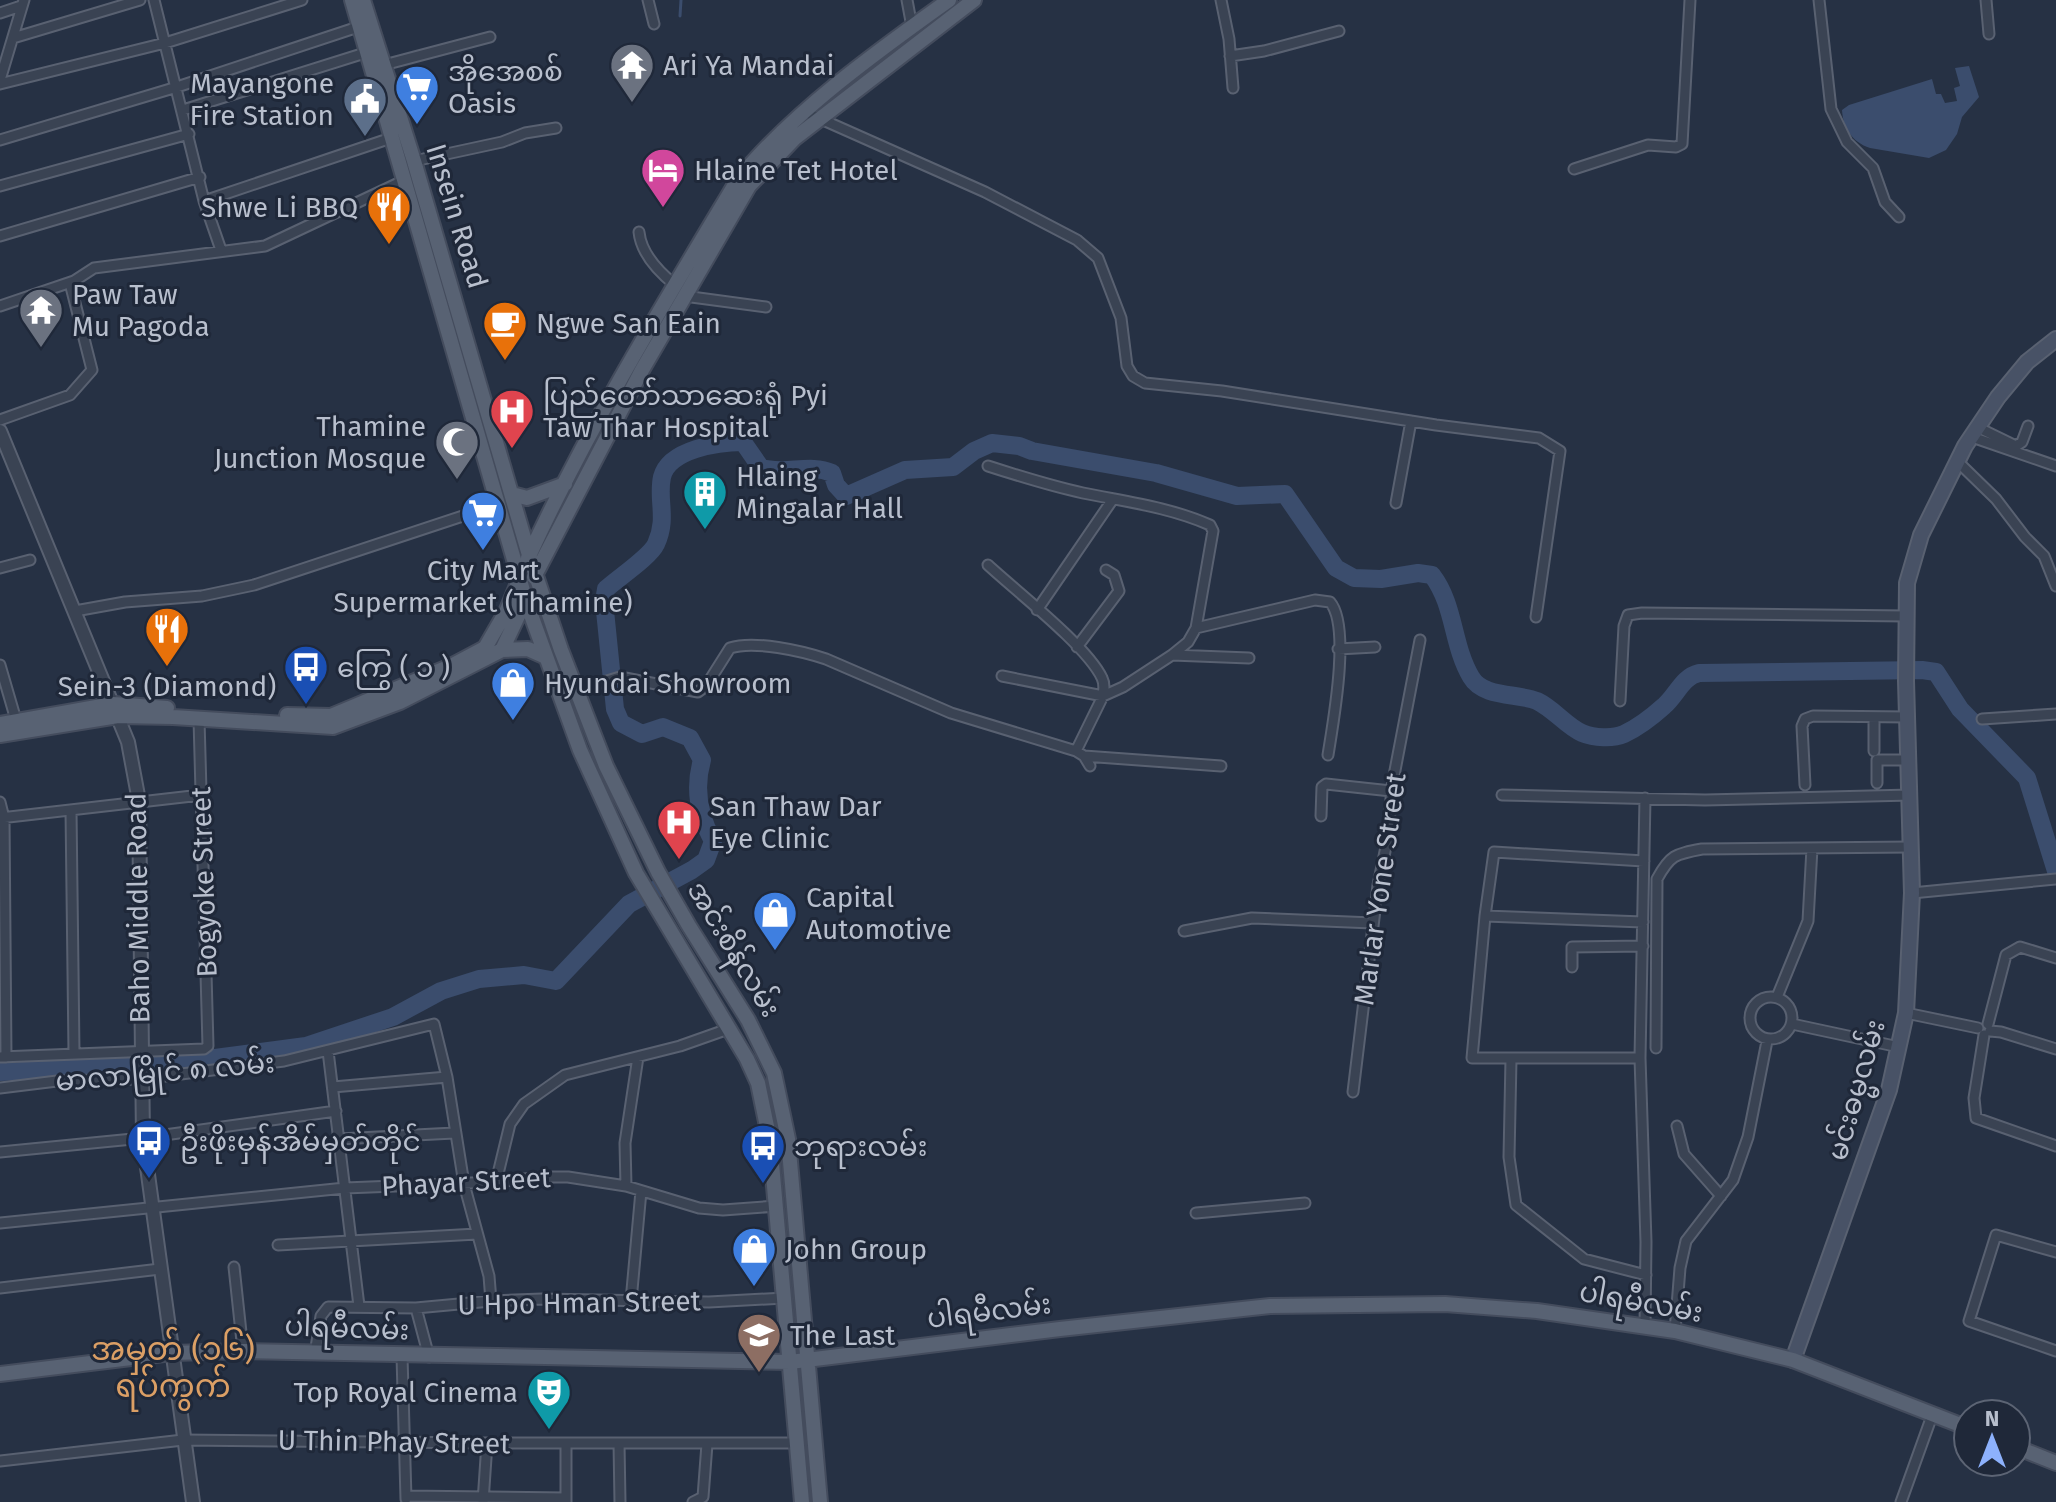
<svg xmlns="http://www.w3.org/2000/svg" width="2056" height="1502" font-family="'Fira Sans','Noto Sans Myanmar',sans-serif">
<rect width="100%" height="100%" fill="#263144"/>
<!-- water -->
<path fill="#3b4d6d" d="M1969,66L1979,97L1962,117L1957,134L1946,150L1929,158L1870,148C1852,142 1843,128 1842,110L1849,105L1932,79L1936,94H1941L1945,103L1957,101L1954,88L1960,86L1955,68Z"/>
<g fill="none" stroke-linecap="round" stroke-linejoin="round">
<!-- stream -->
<path stroke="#3b4d6d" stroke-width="3" d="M680,16L681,0"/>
<!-- river -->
<path stroke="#3b4d6d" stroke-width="18" d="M0,1072L169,1064L306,1046L393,1017L441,991L479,979L524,975L556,981L629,904L692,870L706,860L713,841C699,816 694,788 702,760L690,738L663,727L642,734L621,723L615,709L604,601L606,589C618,578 650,557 656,544C668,518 657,500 662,477C669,449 719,442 743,442L761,468C785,475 810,463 832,473L836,485L846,496L905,470L953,467L974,451L992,443L1019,446L1032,451L1156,473L1237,496L1285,494L1336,568L1354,578L1381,579L1418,573L1432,575C1455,605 1452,645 1471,677C1483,698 1518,693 1537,701C1554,709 1566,726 1582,733C1594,738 1613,739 1624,734C1637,728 1654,715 1664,706C1677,695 1682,677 1699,673L1922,670L1936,672L1960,709L2027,778L2056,871"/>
<!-- minor casing -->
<g stroke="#596171" stroke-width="13">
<path id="minor" d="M154,0L204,201L221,250
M648,0L654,24
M907,0L912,27
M1221,0L1229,39L1233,88
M1819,0L1831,109L1847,142L1873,168L1885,202L1899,217
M1986,0L1989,34
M0,13L21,6
M13,38L140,0
M1230,56L1264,51L1339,31
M380,66L490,37
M0,80L24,0
M0,84L165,43L302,0
M183,110L368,52
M805,112L985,192L1077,240L1098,258L1121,318L1127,366L1133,376L1145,383L1222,391L1436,425L1539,438L1560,451L1536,617
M0,140L177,87L361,26
M414,161L502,142L525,133L556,128
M1574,169L1648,145L1676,147L1682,144L1690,0
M0,186L189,134
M204,201L394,137
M639,232C641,253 659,272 675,285
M0,236L200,177
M684,296L766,307
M0,306L74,281
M0,420L70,395L92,370L71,287L74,281L94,268L265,246L405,180
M1979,428L2016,446L2022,442L2028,426
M1972,437L2056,466
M1958,462L1996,499L2025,537L2044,556L2056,586
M988,466C1019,476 1051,486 1083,493C1127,502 1169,507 1210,525L1213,531L1196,628L1188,642L1172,655L1123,687L1103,696L1002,676
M1396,503L1411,421
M988,565C1016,591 1087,646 1102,678C1105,684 1104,690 1103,696L1076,751
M0,568L30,560
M1037,610L1113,499
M75,611L125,602L202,596L254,585L499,504
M1196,628L1315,600L1330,602C1351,626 1333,723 1328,755
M1077,647L1119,591L1114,575L1106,570
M1338,649L1375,647
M1172,655L1249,658
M0,665L16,720
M577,690L620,677L698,692L706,686L730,648C754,640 802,651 826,659L951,713L1076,751L1084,756L1090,766
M1620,701L1624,626L1628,615L1642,613L1906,616
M1874,717V751
M1982,719L2056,714
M1084,756L1221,766
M1877,783V760H1909
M1805,785L1802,726L1805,719L1813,716L1908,717
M1502,795L1705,800L1911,795
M0,802L4,818L6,1057
M71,810L74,1052
M1321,816L1322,787L1326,784L1391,791
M0,818L201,795
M1912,893L2056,879
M1485,916L1643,922
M1184,931L1252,918L1373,923
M1572,967V947L1643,946
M1750 1018a21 21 0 1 1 42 0a21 21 0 1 1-42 0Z
M1777,997L1808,921L1812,848
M1906,1013L1978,1028
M1792,1024L1899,1047
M1988,1024L2006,955L2020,947L2056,958
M1990,1031L2001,1032L2056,1049
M1984,1035L1974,1098L1976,1118L2056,1146
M1656,1048L1657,879C1670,855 1675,854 1702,849L1911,847
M328,1051L359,1306
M0,1057L204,1049L208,1046L199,719
M1640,1058H1472L1485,916L1494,852L1644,861
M1511,1059L1509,1157L1516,1205L1584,1259L1646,1275
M333,1087L447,1077
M0,1088L57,1081L142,1079L284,1061L434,1024L447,1077L464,1184L489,1276L491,1301
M1353,1092L1378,885L1388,837L1392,786L1420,640
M1677,1126L1684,1154L1721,1196
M339,1139L454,1133
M0,1152L143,1138L336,1111
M496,1182L510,1124L524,1104L565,1075L680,1046L731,1028
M626,1186L625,1143L638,1057
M1196,1213L1305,1203
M0,1223L345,1188L496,1182L542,1177H568L626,1186L699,1208L723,1210L777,1206
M278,1245L477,1234
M2056,1252L1996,1235L1969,1321L2056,1351
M234,1267L243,1351
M0,1288L160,1269
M631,1301L641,1191
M416,1308L429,1357
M1645,1326L1646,1242L1640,1058L1645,798
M1675,1331L1680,1268L1686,1241L1733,1180L1748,1137L1767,1041
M315,1354L321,1316L328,1307L416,1308L491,1301L542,1299L709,1302L785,1298
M402,1356L406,1499
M619,1443L620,1502
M0,1461L183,1440L487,1443H797
M406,1496L566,1498
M483,1502L487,1443
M566,1502V1443
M693,1502L703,1497L707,1444
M1901,1502L1933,1413"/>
</g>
<!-- tertiary casing -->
<g stroke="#596171" stroke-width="16">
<path id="tertiary" d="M0,431L128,742L139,801L143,1138L193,1502"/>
</g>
<!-- secondary casing -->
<g stroke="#596171" stroke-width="18">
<path id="secondary" d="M1793,1360L1889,1090L1906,1013L1912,893L1906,681L1907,583L1921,535L1965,446L1998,397L2027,362L2056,339"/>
</g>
<!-- primary casing -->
<g stroke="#444c5d" stroke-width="18">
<path id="primary" d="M352,0L526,601L580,750L636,873L747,1059L758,1083L770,1141L802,1502
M363,0L414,161L529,555L561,650L606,766L658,872L689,926L748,1020L774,1073L788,1139L820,1502
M512,494L527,498L565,484
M528,558C587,429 664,303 737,181C790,114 879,50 949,0
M534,577L642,370L749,186L795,138L974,0
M502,650L528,649L546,657
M287,715L331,716L453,665L485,648L507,610L520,578
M0,724L113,704L167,708
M0,735L118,716L173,717L333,727L400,702L502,650L527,597
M0,1374L172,1353L243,1351L790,1362L1060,1329L1270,1306L1445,1304L1537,1311L1675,1331L1793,1360L1968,1428
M2016,1447L2056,1463"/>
</g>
<!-- minor -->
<use href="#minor" stroke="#3a4353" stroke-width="9"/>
<!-- tertiary -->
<use href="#tertiary" stroke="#3a4353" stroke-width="12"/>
<!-- secondary -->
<use href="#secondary" stroke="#485266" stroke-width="14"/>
<!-- primary -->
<use href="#primary" stroke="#586273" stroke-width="14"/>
</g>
<!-- icons -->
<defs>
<g id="temple-pin" transform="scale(2.3)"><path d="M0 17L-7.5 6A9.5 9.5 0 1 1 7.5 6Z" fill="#6b7280" stroke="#1f2839"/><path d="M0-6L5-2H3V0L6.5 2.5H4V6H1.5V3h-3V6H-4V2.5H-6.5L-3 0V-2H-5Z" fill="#fff"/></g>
<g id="supermarket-pin" transform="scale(2.3)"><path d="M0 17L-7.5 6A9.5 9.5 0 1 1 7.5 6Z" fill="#3f7fe0" stroke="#1f2839"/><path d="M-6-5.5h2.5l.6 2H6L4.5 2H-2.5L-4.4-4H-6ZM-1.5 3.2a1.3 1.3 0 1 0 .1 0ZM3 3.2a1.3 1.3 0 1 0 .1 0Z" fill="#fff"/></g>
<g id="civic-pin" transform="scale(2.3)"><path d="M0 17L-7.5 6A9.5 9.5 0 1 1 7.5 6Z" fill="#5c6f8a" stroke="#1f2839"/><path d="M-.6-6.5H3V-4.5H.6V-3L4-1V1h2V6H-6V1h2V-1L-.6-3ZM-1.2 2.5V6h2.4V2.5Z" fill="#fff"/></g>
<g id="hotel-pin" transform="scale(2.3)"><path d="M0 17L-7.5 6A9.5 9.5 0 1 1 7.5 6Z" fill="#d1479c" stroke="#1f2839"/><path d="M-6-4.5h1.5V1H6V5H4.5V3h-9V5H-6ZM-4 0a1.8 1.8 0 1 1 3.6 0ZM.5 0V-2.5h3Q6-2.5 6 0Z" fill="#fff"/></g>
<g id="restaurant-pin" transform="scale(2.3)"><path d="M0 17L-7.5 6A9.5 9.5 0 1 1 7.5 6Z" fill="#e8710a" stroke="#1f2839"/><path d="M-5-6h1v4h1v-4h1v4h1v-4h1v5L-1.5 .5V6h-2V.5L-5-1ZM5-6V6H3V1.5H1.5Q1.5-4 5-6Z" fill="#fff"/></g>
<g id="cafe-pin" transform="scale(2.3)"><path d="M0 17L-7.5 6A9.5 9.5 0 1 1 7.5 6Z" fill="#e8710a" stroke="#1f2839"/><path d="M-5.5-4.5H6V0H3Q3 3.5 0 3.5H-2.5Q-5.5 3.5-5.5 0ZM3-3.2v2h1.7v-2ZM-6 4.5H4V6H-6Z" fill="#fff"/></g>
<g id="hospital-pin" transform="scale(2.3)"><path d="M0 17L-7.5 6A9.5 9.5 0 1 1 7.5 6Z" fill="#e0444e" stroke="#1f2839"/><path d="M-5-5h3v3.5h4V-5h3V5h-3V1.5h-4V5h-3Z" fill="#fff"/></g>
<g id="mosque-pin" transform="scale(2.3)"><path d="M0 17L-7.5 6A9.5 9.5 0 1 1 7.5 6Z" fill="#6b7280" stroke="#1f2839"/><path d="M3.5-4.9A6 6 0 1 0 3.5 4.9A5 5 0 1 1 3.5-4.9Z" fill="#fff"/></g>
<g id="building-pin" transform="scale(2.3)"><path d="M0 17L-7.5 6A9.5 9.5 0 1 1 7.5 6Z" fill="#0f9aa8" stroke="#1f2839"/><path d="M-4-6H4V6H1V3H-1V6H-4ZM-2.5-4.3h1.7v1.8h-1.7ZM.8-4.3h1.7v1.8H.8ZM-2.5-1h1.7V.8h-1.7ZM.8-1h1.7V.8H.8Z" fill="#fff"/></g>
<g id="bus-pin" transform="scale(2.3)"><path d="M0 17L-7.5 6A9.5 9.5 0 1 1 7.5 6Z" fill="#1a4fb4" stroke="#1f2839"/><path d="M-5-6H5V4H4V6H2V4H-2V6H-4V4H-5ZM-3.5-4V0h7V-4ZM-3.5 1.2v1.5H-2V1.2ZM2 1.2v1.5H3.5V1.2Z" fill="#fff"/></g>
<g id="shop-pin" transform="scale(2.3)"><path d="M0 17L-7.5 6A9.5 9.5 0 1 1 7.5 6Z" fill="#3f7fe0" stroke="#1f2839"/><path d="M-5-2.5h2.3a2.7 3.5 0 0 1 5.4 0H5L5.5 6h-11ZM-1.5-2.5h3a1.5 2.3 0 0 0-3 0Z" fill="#fff"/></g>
<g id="university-pin" transform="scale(2.3)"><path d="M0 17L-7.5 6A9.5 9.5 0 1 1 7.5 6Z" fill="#8d6e63" stroke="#1f2839"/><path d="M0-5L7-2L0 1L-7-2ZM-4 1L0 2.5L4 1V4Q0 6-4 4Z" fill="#fff"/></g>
<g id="theatre-pin" transform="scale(2.3)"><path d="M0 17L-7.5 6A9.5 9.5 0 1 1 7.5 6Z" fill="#0f9aa8" stroke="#1f2839"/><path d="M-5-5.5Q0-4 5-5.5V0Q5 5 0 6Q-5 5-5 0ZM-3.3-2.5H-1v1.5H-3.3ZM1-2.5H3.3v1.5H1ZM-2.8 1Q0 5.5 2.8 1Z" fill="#fff"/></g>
</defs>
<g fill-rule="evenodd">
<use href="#temple-pin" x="632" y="65"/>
<use href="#supermarket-pin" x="417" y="87"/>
<use href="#civic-pin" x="365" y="99"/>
<use href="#hotel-pin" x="663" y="170"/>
<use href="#restaurant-pin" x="389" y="207"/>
<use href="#temple-pin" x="41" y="310"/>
<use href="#cafe-pin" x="505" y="323"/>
<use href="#hospital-pin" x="512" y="411"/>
<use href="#mosque-pin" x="457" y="442"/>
<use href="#building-pin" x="705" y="492"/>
<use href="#supermarket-pin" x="483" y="513"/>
<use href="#restaurant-pin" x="167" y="629"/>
<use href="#bus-pin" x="306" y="667"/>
<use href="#shop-pin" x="513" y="683"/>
<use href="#hospital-pin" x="679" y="822"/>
<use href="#shop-pin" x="775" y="913"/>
<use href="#bus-pin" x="149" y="1141"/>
<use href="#bus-pin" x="763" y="1146"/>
<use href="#shop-pin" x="754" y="1249"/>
<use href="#university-pin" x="759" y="1335"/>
<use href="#theatre-pin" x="549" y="1392"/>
</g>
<g text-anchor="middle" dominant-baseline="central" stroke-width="6" stroke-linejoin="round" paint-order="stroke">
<!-- poi labels -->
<g font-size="28" fill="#b8bfcd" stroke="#1f2839" text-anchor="start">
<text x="663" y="65">Ari Ya Mandai</text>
<text x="448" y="71">အိုအေစစ်<tspan x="448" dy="32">Oasis</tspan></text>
<text x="334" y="83" text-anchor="end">Mayangone<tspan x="334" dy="32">Fire Station</tspan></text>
<text x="694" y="170">Hlaine Tet Hotel</text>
<text x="358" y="207" text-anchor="end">Shwe Li BBQ</text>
<text x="72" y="294">Paw Taw<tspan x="72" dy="32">Mu Pagoda</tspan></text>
<text x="536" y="323">Ngwe San Eain</text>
<text x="543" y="395">ပြည်တော်သာဆေးရုံ Pyi<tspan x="543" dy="32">Taw Thar Hospital</tspan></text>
<text x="426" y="426" text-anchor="end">Thamine<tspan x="426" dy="32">Junction Mosque</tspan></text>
<text x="736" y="476">Hlaing<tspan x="736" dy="32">Mingalar Hall</tspan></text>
<text x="483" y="570" text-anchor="middle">City Mart<tspan x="483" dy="32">Supermarket (Thamine)</tspan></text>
<text x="337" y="667">ကြွေ ( ၁ )</text>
<text x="544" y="683">Hyundai Showroom</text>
<text x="167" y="686" text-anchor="middle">Sein-3 (Diamond)</text>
<text x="710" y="806">San Thaw Dar<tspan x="710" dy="32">Eye Clinic</tspan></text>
<text x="806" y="897">Capital<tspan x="806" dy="32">Automotive</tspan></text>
<text x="180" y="1141">ဦးဖိုးမှန်အိမ်မှတ်တိုင်</text>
<text x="794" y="1146">ဘုရားလမ်း</text>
<text x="785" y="1249">John Group</text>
<text x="790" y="1335">The Last</text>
<text x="518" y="1392" text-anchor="end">Top Royal Cinema</text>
</g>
<!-- street labels -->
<g font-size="28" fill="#b8bfcd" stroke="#1f2839">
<text transform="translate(457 216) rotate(73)">Insein Road</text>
<text transform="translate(204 882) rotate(-92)">Bogyoke Street</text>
<text transform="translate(1380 889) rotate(-82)">Marlar Yone Street</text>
<text transform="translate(138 908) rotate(-91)">Baho Middle Road</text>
<text transform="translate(734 949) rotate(59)">အင်းစိန်လမ်း</text>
<text transform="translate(165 1072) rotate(-5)">မာလာမြိုင် ၈ လမ်း</text>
<text transform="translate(1856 1090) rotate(-74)">မင်းဓမ္မလမ်း</text>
<text transform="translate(466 1182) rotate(-3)">Phayar Street</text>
<text transform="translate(1641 1302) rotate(10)">ပါရမီလမ်း</text>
<text transform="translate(579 1303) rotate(-1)">U Hpo Hman Street</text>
<text transform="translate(989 1311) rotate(-7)">ပါရမီလမ်း</text>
<text transform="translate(347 1328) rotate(2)">ပါရမီလမ်း</text>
<text transform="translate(394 1442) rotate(1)">U Thin Phay Street</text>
</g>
<!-- quarter labels -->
<g font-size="32" fill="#db9f65" stroke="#1f2839">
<text x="173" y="1349">အမှတ် (၁၆)<tspan x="173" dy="37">ရပ်ကွက်</tspan></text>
</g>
</g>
<!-- north arrow -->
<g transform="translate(1992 1438)"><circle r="38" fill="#1f2839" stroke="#5c6474" stroke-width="2"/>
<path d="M0-6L14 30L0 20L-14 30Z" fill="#8db1fc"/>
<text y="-12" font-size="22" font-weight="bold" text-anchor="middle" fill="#b8bfcd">N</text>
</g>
</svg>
